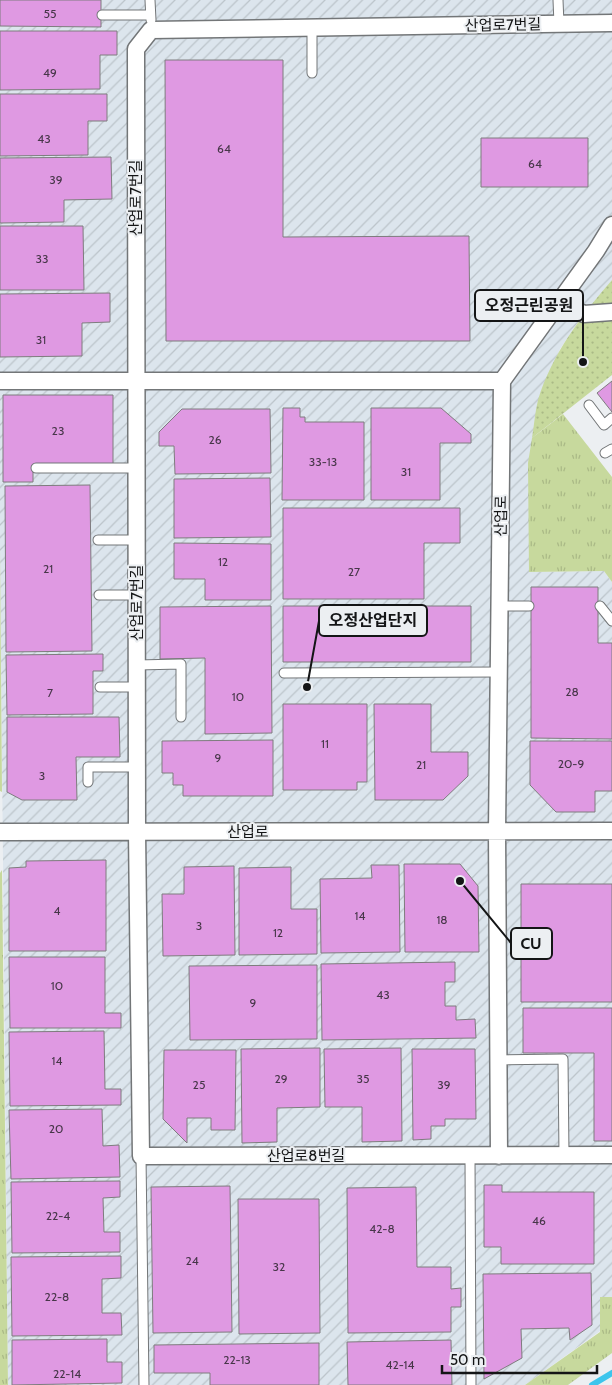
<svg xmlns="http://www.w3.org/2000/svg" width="612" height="1385" font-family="Cabin,'Noto Sans KR',sans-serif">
<defs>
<pattern id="industrial-furrows" width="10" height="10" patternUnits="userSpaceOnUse" patternTransform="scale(1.25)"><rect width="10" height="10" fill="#dce5ed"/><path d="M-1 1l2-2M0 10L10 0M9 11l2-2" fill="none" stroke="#bcc4ca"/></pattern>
<pattern id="grass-tufts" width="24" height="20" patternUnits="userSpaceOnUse" patternTransform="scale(1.25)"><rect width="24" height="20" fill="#c7d99d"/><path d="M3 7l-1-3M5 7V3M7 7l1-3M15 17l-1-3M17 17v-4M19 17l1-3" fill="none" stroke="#aab986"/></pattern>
<pattern id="park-dots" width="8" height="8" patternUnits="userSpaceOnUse" patternTransform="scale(1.25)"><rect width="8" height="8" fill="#c7d99d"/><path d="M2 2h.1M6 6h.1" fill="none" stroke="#aab986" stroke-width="1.8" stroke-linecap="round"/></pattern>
</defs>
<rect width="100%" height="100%" fill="#eceff2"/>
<!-- industrial -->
<path fill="url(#industrial-furrows)" d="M0,0H612V280L584,314L560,349L538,402L529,572L604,571L612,582V1297H600V1331L525,1385H8L0,547Z"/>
<!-- grass -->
<path fill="url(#grass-tufts)" d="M563,414L612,477V582L604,571L529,572L528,463L532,438Z
M0,547L2,792L0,791Z
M2,870L8,1385H0V873Z
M600,1297H612V1353L568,1385H525L600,1332Z"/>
<!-- park -->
<path fill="url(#park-dots)" d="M612,280V375L532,438C534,426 535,412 538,400C552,354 581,316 612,280Z"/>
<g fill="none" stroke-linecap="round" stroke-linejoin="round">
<!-- stream -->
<path stroke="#3dc5ec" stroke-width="6" d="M592,1385L612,1373"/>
</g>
<!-- building -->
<path fill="#df99e2" stroke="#7e7c7e" d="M0,0H101V27L0,26Z
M0,31H117V55H100V89L0,90Z
M165,60H283V237L469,236L470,341H166Z
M0,94H107V121H88V155L0,156Z
M481,138H588V187H481Z
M111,157L112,199L64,200V222L0,223V158Z
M0,226H83L84,290H0Z
M110,293V322L82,323V356L0,357V294Z
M612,381V412L597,393Z
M3,395H113V464L33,465V482H3Z
M283,408H300V417H305V422H364V500H282Z
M371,408H441L471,434V443H440V500H371Z
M182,409H270L271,473L175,474L174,446H159V432Z
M270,478L271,537L174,538V479Z
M90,485L92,651L6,652L5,486Z
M283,508H460V543H424V599H283Z
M174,543L271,544V600H205V579H174Z
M531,587H598V643H612V739L531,738Z
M271,606L272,733L205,734V658L160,659V607Z
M283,606H471V662H283Z
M103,654V671H93V714L7,715L6,655Z
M283,704H367V782H357V790H283Z
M374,704H431V752H468V776L443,800H375Z
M7,717H119L120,757H76L77,800H22L7,792Z
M273,740V796H183V785H173V773H162V741Z
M530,741H612V791H595V812H556L530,785Z
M106,860V951H9V868L26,867V861Z
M404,864H460L478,886L479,952H405Z
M371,865H399L400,952L321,953L320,879L372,878Z
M234,866L235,955L163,956L162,894H184V867Z
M291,867V909H317V954L239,955V868Z
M521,884H612V1002H521Z
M9,957H105V1013H121V1028H10Z
M455,962V982H445V1006H456V1020L475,1019L476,1038L322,1040L321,964Z
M317,965V1039L190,1040L189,966Z
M523,1008H612V1141H594V1053H523Z
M104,1031L105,1089H121V1105L10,1106L9,1032Z
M320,1048V1107L277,1108V1142L242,1143L241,1049Z
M401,1048L402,1141L362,1142V1107H325L324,1049Z
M412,1049H475L476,1119H445V1126H431V1139L413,1140Z
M164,1050H236L235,1130H211V1118H187V1143L163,1119Z
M102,1109L103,1146L119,1145L120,1177L11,1179L9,1110Z
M120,1181V1197L103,1198L104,1232H120V1252L12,1253L11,1182Z
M484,1185H502V1192H594V1264H501V1247H484Z
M230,1186L232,1332L153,1333L151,1187Z
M416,1187L417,1267H451V1289L461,1288V1307H451V1332L348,1333L347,1188Z
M238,1199H319L320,1333L239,1334Z
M121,1256V1278L102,1279V1313H121L122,1335L12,1336L11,1257Z
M591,1273L592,1325L570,1340L569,1328L521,1329L522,1358L484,1379L483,1274Z
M107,1339V1362H122V1383L12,1385V1340Z
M451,1340L452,1385H348L347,1342Z
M319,1343V1385H210V1373H154V1345Z"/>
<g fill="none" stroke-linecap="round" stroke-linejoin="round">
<!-- lane casing -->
<g stroke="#737678" stroke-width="11">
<path id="lane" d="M150,0L151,20
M558,0L559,24
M102,15H150
M312,28V73
M589,405L604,425L612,418
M605,453L612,449
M36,468H137
M98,540H137
M99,595H137
M500,606H529
M600,606L612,621
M137,665L181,664V717
M284,673L499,672
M100,687H137
M88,782V767H137
M498,1060L563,1059L564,1156
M141,1156L144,1385
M470,1156L471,1385"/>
</g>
<!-- street casing -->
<g stroke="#737678" stroke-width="19">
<path id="street" d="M612,23L151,30L136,49L137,832L141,1156L612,1155
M559,303L584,314L612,312
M0,381H502
M0,832L612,831
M499,1156L497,831L502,381L596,251L612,225"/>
</g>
<!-- lane -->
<use href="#lane" stroke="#fff" stroke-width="9"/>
<!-- street -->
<use href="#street" stroke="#fff" stroke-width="16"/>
</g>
<g text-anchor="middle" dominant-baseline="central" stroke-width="4" stroke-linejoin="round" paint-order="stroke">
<!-- number labels -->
<g font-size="12" fill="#473649">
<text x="50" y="13">55</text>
<text x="50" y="72">49</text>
<text x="44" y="138">43</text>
<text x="224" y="148">64</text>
<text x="535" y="163">64</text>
<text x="56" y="179">39</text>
<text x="42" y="258">33</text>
<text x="41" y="339">31</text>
<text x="58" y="430">23</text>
<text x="215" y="439">26</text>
<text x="323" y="461">33-13</text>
<text x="406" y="471">31</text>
<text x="223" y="561">12</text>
<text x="48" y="568">21</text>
<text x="354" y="571">27</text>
<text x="572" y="691">28</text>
<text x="50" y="692">7</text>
<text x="238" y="696">10</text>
<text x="325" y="743">11</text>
<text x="218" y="757">9</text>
<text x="571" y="763">20-9</text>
<text x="421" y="764">21</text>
<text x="42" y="775">3</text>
<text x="57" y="910">4</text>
<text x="360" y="915">14</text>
<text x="442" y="919">18</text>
<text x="199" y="925">3</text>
<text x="278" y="932">12</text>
<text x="57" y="985">10</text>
<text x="383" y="994">43</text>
<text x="253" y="1002">9</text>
<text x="57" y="1060">14</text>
<text x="281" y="1078">29</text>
<text x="363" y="1078">35</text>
<text x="199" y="1084">25</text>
<text x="444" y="1084">39</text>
<text x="56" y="1128">20</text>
<text x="58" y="1215">22-4</text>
<text x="539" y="1220">46</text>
<text x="382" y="1228">42-8</text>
<text x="192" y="1260">24</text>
<text x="279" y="1266">32</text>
<text x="57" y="1296">22-8</text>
<text x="237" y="1359">22-13</text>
<text x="400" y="1364">42-14</text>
<text x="67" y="1373">22-14</text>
</g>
<!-- street labels -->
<g font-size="15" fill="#141516" stroke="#eceff2">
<text transform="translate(503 25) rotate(-1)">산업로7번길</text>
<text transform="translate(136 198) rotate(-90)">산업로7번길</text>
<text transform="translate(501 516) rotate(-89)">산업로</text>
<text transform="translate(137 603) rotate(-90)">산업로7번길</text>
<text x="248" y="832">산업로</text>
<text x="306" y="1156">산업로8번길</text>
</g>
</g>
<!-- callouts -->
<path fill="none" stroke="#141516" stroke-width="2" d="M583 362L583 305M307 687L319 621M460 881L511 943"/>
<g fill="#141516" stroke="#eceff2" stroke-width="2">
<circle cx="583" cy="362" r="5"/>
<circle cx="307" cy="687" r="5"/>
<circle cx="460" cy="881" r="5"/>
</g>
<g fill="#eceff2" stroke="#141516" stroke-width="2">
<rect x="475" y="290" width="108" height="31" rx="5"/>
<rect x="319" y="605" width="108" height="31" rx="5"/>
<rect x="511" y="928" width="41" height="31" rx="5"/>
</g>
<g font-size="16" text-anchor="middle" font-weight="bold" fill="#141516">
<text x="529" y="311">오정근린공원</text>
<text x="373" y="626">오정산업단지</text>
<text x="531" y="949">CU</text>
</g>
<!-- scale -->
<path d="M442 1365v8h155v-8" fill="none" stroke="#141516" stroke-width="2.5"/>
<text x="450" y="1365" font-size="15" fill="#141516" stroke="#eceff2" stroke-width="4" paint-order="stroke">50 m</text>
</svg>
